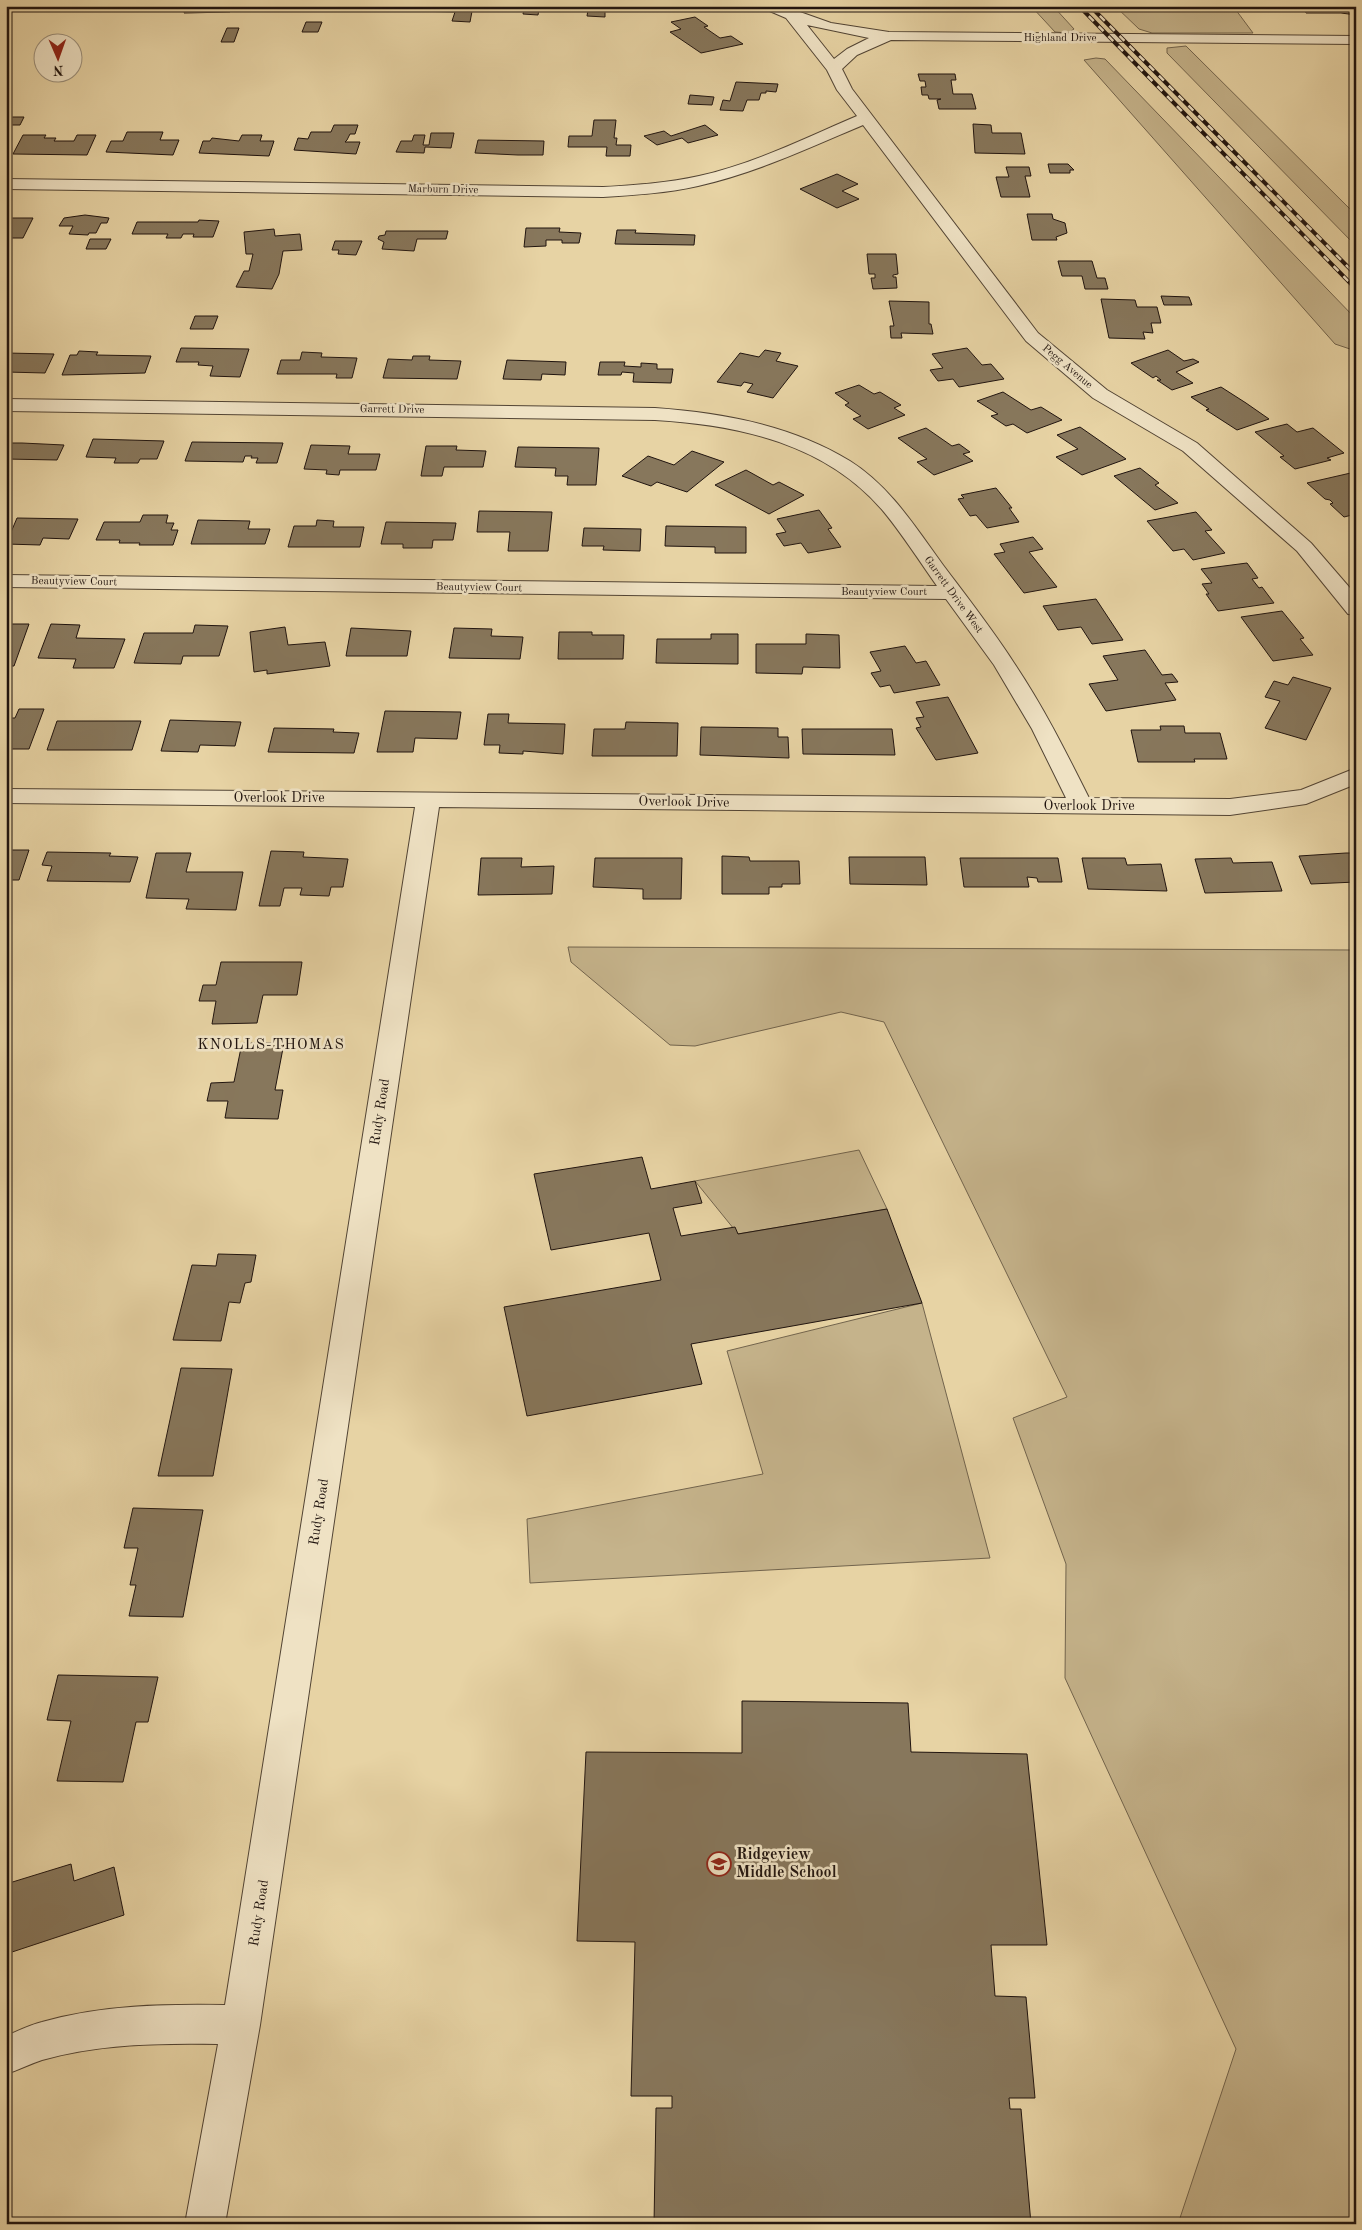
<svg xmlns="http://www.w3.org/2000/svg" width="1362" height="2230" font-family="'Old Standard TT',serif">
<rect width="100%" height="100%" fill="#e7d3a4"/>
<filter id="stains"><feTurbulence type="fractalNoise" baseFrequency=".004" numOctaves="4"/><feColorMatrix values="0 0 0 0 .2 0 0 0 0 .09 0 0 0 0 .02 0 0 0 .5 -.17"/></filter>
<radialGradient id="worn" r=".72"><stop offset=".6" stop-color="#630" stop-opacity="0"/><stop offset="1" stop-color="#630" stop-opacity=".3"/></radialGradient>
<!-- green -->
<path fill="#c5b38b" stroke="#72644d" d="M1031,6H1053L1074,29L1068,33L1055,32Z
M1115,6H1233L1253,33H1152L1139,29Z
M1186,46L1356,215V246L1167,53V48Z
M1096,58L1105,59L1356,319V351L1335,344L1084,60Z
M568,947L1356,950V2224H1178L1236,2049L1065,1678L1066,1564L1013,1418L1067,1397L884,1022L841,1012L695,1046L670,1045L571,962Z
M859,1150L887,1209L738,1234L695,1181Z
M922,1303L990,1558L530,1583L527,1519L763,1474L727,1351Z"/>
<!-- building -->
<path fill="#87775c" stroke="#20140f" d="M172,6H232L230,12L184,13L185,10H171Z
M415,6H473L470,22L452,21L455,12L413,11Z
M497,6H566L565,9H539L538,15L523,14L524,9L496,8Z
M576,6H644L643,10H605V17L587,16L588,10H576Z
M846,6H923L924,10H846Z
M1303,6H1356V15L1341,13H1306Z
M695,17L708,26L704,27L720,38L731,36L743,44L701,53L670,32L681,29L671,22Z
M306,22H322L318,32H302Z
M227,28H239L234,42H221Z
M918,74H955L956,80H951L953,94H972L976,109H939L937,100L941,99H929L928,95H922L921,87H926L925,81H920Z
M736,82L778,84L776,92L766,91V93H761L759,100H747L743,111L720,110L723,100L730,101Z
M690,95L714,97L712,105L688,104Z
M6,117H24L20,125H6Z
M594,120H616L614,138H617L616,145H631L630,156H606L607,147H568L569,136H592Z
M973,124L991,125L992,133H1021L1025,154L975,153Z
M334,125H358L355,134H350L347,140L345,142H360L356,154L294,150L298,138L308,139L311,132H331Z
M705,125L718,135L688,143L682,138L657,145L644,136L664,131L671,136Z
M127,132H163L160,140H179L173,155L106,152L111,141H123Z
M431,133H454L451,148L425,147L424,153L396,152L401,141H412L414,135H425L423,145H429Z
M23,135H46L44,138H56L54,141H74L77,135H96L87,155L13,154Z
M242,135H262L260,141H274L269,156L199,153L203,141H210L212,138L239,141Z
M478,140L544,141L543,155H518L475,153Z
M1048,164H1068L1074,170H1070V173H1050Z
M1006,167H1029L1031,176H1025L1030,197H1001L996,177H1009Z
M837,174L858,184L842,191L859,199L837,208L800,189Z
M1027,214H1052L1053,219L1065,223L1067,233L1056,237L1057,240H1032Z
M85,215L109,218L107,223H101L96,233H89L88,235L69,234L73,226H59L64,218Z
M6,218H33L23,238H8Z
M199,220L219,221L213,237H193L194,234H183L181,238H166L168,234H132L137,222H198Z
M526,228H560L559,232L581,233L579,243H562V240H546V246L524,247Z
M274,229L275,236L300,234L302,250L283,251L279,274L272,289L236,287L244,271H249L253,254H246L244,232Z
M617,230H636L635,233L695,235L694,245L615,244Z
M386,231H448L446,239H417L414,251L382,249L384,242L378,239L379,236L385,235Z
M90,239H111L106,249H86Z
M335,241H362L356,255L338,254L339,250H332Z
M867,254H896L898,274L893,275V277H896L897,288L873,289L871,278H875V274H869Z
M1058,261H1092L1097,278H1105L1108,289H1085L1082,276H1062Z
M1161,296L1189,297L1192,305H1164Z
M1101,299L1135,300L1137,307H1157L1161,323H1151L1153,333L1143,332L1145,339L1109,338Z
M889,301L929,302V324H931L933,334L901,333L902,338H891L890,326H894Z
M195,316H218L213,329H190Z
M181,348L249,349L240,377L210,376L213,366L198,365L199,362H176Z
M967,348L982,365L991,364L1004,379L959,387L953,379L938,381L930,370L943,368L932,354Z
M765,350L781,353L776,361L798,366L773,398L747,392L753,384L744,382L741,386L717,382L740,353L759,357Z
M1168,350L1184,361L1193,359L1199,362L1176,372L1193,383L1172,390L1157,380H1161L1156,376L1153,378L1131,363Z
M79,351L98,352L96,355L151,356L145,373L62,375L70,355H77Z
M302,352L322,353L321,357L357,358L352,378H336L337,374H277L281,360H300Z
M6,353L54,354L45,373L6,372Z
M413,356H430L429,360L461,361L457,379L383,378L388,359L412,360Z
M507,360L566,362L565,375L542,374L541,380L503,379Z
M600,362H625L624,366L641,367V363L657,364V369H673L671,383L633,382L634,373L622,372L621,375H598Z
M859,385L874,394L880,392L901,405L894,408L905,415L868,429L853,419L861,416L845,405L849,403L835,393Z
M1221,387L1246,403L1269,419L1237,430L1206,410L1209,409L1191,397Z
M1003,392L1031,410L1041,407L1062,420L1027,433L1013,424L1006,426L991,416L998,414L977,401Z
M1287,424L1297,432L1313,428L1344,453L1327,458L1331,460L1295,469L1280,457L1284,456L1255,432Z
M1080,427L1126,459L1082,475L1056,457L1078,449L1057,435Z
M926,428L952,446L959,444L970,452L963,454L973,461L934,475L917,462L927,459L898,438Z
M93,439L164,441L157,459H140L138,463H114L116,458L86,457Z
M192,442L283,443L277,463H256L258,458H251L252,456H245L243,462L185,461Z
M6,443H22L64,445L57,460L6,459Z
M311,445L350,446L348,454H380L376,470H340L339,475L326,474L327,470L304,469Z
M426,446H457L456,450L486,451L483,467H444L442,476H421Z
M518,447L599,448L596,485H567L568,476H555L556,468L515,467Z
M692,451L724,462L687,492L657,482L651,486L622,476L648,456L674,465Z
M1140,468L1159,483L1155,485L1178,503L1155,510L1114,476Z
M746,470L773,485L779,482L804,495L769,514L715,485Z
M1355,472L1356,514L1344,517L1330,504L1333,503L1330,500L1325,499L1307,483Z
M996,488L1012,508H1009L1019,522L987,528L976,515L970,516L958,499L964,498L961,495Z
M819,510L832,528L828,529L841,547L808,553L801,543L784,546L776,534L786,532L777,519Z
M479,511L552,512L548,551H508L510,532H477Z
M1196,512L1212,530L1205,531L1225,553L1193,560L1184,549L1173,551L1147,521Z
M143,515H168L166,523H174L171,530H178L173,545H139L140,543H119L120,540H96L104,522H140Z
M17,518L78,519L69,539L43,538L40,545L6,544Z
M198,520L250,521L248,529H270L265,544H191Z
M317,520L334,521L333,527H364L360,547H288L294,526H316Z
M386,522L456,523L453,540H433L432,548H403V544H381Z
M666,526L746,527V553H715V547L665,546Z
M584,528L641,529L640,551L603,550L604,546H582Z
M1033,537L1043,549L1029,552L1057,587L1024,593L994,554L1005,552L1000,544Z
M1247,563L1258,578L1252,579L1259,588L1262,587L1274,603L1218,611L1206,594H1209L1202,584L1212,583L1201,569Z
M1096,599L1123,640L1092,644L1081,627L1058,630L1043,606Z
M1282,611L1304,638L1300,639L1313,655L1273,661L1241,617Z
M6,624H29L14,666H6Z
M51,624L80,625L76,638L125,639L114,668H73L76,659L38,658Z
M195,625L228,626L219,656H183L181,664L134,663L144,633H193Z
M285,627L288,645L325,642L330,666L267,674V670L254,672L250,632Z
M351,628L411,631L407,656H346Z
M454,628L492,629L491,636L523,637L520,659L449,658Z
M559,632H592V635H624L623,659H558Z
M711,634H738V664L656,663L657,639H711Z
M806,634L839,635L840,668L803,667L802,674L756,673V644H806Z
M905,646L916,663L926,661L940,685L894,693L890,685L880,687L871,673L881,671L870,652Z
M1145,650L1162,675L1172,674L1178,682L1165,683L1176,700L1106,711L1089,684L1118,680L1103,656Z
M1293,677L1331,688L1306,740L1265,728L1280,701L1265,697L1274,681L1288,685Z
M948,697L978,753L936,760L916,728L921,727L916,718L924,717L916,702Z
M19,709H44L29,749H6V718H15Z
M385,711L461,712L457,739L415,738L413,752H377Z
M488,714H509L508,723L565,724L563,754L523,751V754L499,753L500,745H484Z
M170,720L241,722L235,746L200,745L198,752L161,751Z
M57,721H141L132,750H47Z
M626,722L678,723L677,756H592L594,729H625Z
M1160,726H1184L1185,733H1220L1227,759H1194L1195,762H1138L1131,730H1161Z
M701,727L778,728V737H788L789,758L700,755Z
M274,728L334,729L333,732L359,733L354,753L268,752Z
M802,729H892L895,755L803,754Z
M6,850H29L19,880H6Z
M271,851L304,852L303,857L348,859L343,887H331L329,896L300,895L302,888H284L280,906H259Z
M47,852L111,853L109,856L138,857L130,882L47,881L52,866L42,865Z
M156,853H191L186,872H243L236,910L186,909L189,899L146,898Z
M1346,853H1356V882L1311,884L1299,856Z
M722,856L749,857L750,861H799L800,884H782V887H769V894H722Z
M849,857H925L927,885L850,884Z
M481,858H522L521,867L554,866L552,894L478,895Z
M595,858H682L681,899H643V889L593,887Z
M960,858H1058L1062,882H1038L1037,878L1027,877L1029,887H964Z
M1082,858H1125L1127,865L1161,864L1167,891L1088,889Z
M1231,858L1233,863L1272,862L1282,891L1205,893L1195,859Z
M221,962H302L297,995H263L257,1023L212,1024L216,1001H199L203,985H216Z
M242,1043H284L275,1090H283L278,1119L225,1118L228,1101H207L211,1083L234,1082Z
M642,1157L651,1189L695,1181L702,1203L673,1208L681,1236L735,1227L738,1234L887,1209L922,1303L691,1344L702,1384L527,1416L504,1307L661,1280L649,1233L551,1250L534,1174Z
M218,1254L256,1255L251,1282L245,1283L240,1303L229,1302L221,1341L173,1340L192,1265L216,1266Z
M181,1368L232,1369L213,1476H158Z
M133,1508L203,1510L183,1617L129,1616L136,1585H130L138,1548H124Z
M58,1675L158,1677L148,1722H136L123,1782L57,1781L71,1721L47,1720Z
M742,1701L908,1703L911,1752L1027,1754L1047,1945H991L995,1996L1026,1997L1035,2098H1009L1010,2109H1021L1031,2224H654L656,2108H672V2096H631L635,1942L577,1941L586,1752L742,1753Z
M71,1864L74,1881L114,1867L124,1915L6,1954V1884Z"/>
<g fill="none" stroke-linecap="round" stroke-linejoin="round">
<!-- minor casing -->
<g stroke="#524434" stroke-width="2">
<path id="minor" d="M763,6H783L831,23L889,32L1356,36V44L891,40L857,55L842,69L852,89L1038,333L1107,390L1197,443L1311,543L1356,595V615L1348,614L1297,551L1183,451L1093,398L1026,341L863,125C809,148 756,173 698,186C667,193 635,195 603,197L6,189V179L603,187C635,185 667,183 699,176C754,164 805,138 857,116L837,90L827,70L786,18L765,9ZM807,25L869,38L847,49L834,59Z
M6,399L655,408C723,413 791,425 850,461C890,486 916,528 943,565C967,597 992,629 1014,663C1043,706 1066,752 1089,798L1230,799L1301,790L1356,768V784L1306,804L1230,815L439,807L260,2025L225,2224H185L218,2044C160,2043 99,2044 42,2060C30,2064 18,2070 6,2074V2036C18,2031 30,2025 42,2022C101,2005 164,2004 225,2005L415,807L6,803V789L1066,798L1032,729L994,665L946,599L6,587V575L937,586C920,562 903,535 884,512C827,444 740,425 655,420L6,411Z"/>
</g>
<!-- minor -->
<use href="#minor" fill="#efe2c4" fill-rule="evenodd"/>
<!-- rail casing -->
<g stroke="#20140f" stroke-width="4">
<path id="rail" d="M1079,6L1356,289
M1090,6L1356,275"/>
</g>
<!-- rail -->
<use href="#rail" stroke="#efe2c4" stroke-width="2.5" stroke-dasharray="7" stroke-linecap="butt"/>
</g>
<!-- icons -->
<defs>
<g id="school-ring" transform="scale(1.25)"><circle r="9.5" fill="#efe2c4" stroke="#8f2418" stroke-width="1.5"/><path d="M0-5L7-2L0 1L-7-2ZM-4 1L0 2.5L4 1V4Q0 6-4 4Z" fill="#8f2418"/></g>
</defs>
<g fill-rule="evenodd">
<use href="#school-ring" x="719" y="1864"/>
</g>
<g text-anchor="middle" dominant-baseline="central" stroke-width="5" stroke-linejoin="round" paint-order="stroke">
<!-- far-street labels -->
<g font-size="11" fill="#20140f" stroke="#efe2c4">
<text x="1060" y="38">Highland Drive</text>
<text transform="translate(443 190) rotate(1)">Marburn Drive</text>
<text transform="translate(1067 367) rotate(40)">Pegg Avenue</text>
<text transform="translate(392 410) rotate(1)">Garrett Drive</text>
<text transform="translate(74 582) rotate(1)">Beautyview Court</text>
<text transform="translate(479 588) rotate(1)">Beautyview Court</text>
<text x="884" y="592">Beautyview Court</text>
<text transform="translate(953 595) rotate(54)">Garrett Drive West</text>
</g>
<!-- street labels -->
<g font-size="14" fill="#20140f" stroke="#efe2c4">
<text x="279" y="798">Overlook Drive</text>
<text transform="translate(684 802) rotate(1)">Overlook Drive</text>
<text x="1089" y="806">Overlook Drive</text>
<text transform="translate(380 1112) rotate(-81)">Rudy Road</text>
<text transform="translate(319 1512) rotate(-81)">Rudy Road</text>
<text transform="translate(259 1913) rotate(-81)">Rudy Road</text>
</g>
<!-- neighbourhood labels -->
<g font-size="15" letter-spacing="1" fill="#20140f" stroke="#efe2c4">
<text x="271" y="1045">KNOLLS-THOMAS</text>
</g>
<!-- near-poi labels -->
<g font-size="16" font-weight="bold" fill="#20140f" stroke="#efe2c4" text-anchor="start">
<text x="736" y="1855">Ridgeview<tspan x="736" dy="18">Middle School</tspan></text>
</g>
</g>
<!-- margin -->
<rect width="1362" height="2230" fill="none" stroke="#e7d3a4" stroke-width="25"/>
<rect x="8" y="8" width="1347" height="2215" fill="none" stroke="#20140f" stroke-width="2.5"/>
<rect x="12" y="12" width="1337" height="2205" fill="none" stroke="#20140f"/>
<!-- north arrow -->
<g transform="translate(58 58) rotate(178)"><circle r="24" fill="#efe2c4" stroke="#9c907c"/>
<path d="M0-4L9 19L0 12L-9 19Z" fill="#8f2418"/>
<text y="-8" font-size="14" font-weight="bold" text-anchor="middle" fill="#20140f">N</text>
</g>
<rect width="100%" height="100%" filter="url(#stains)"/>
<rect width="100%" height="100%" fill="url(#worn)"/>
</svg>
